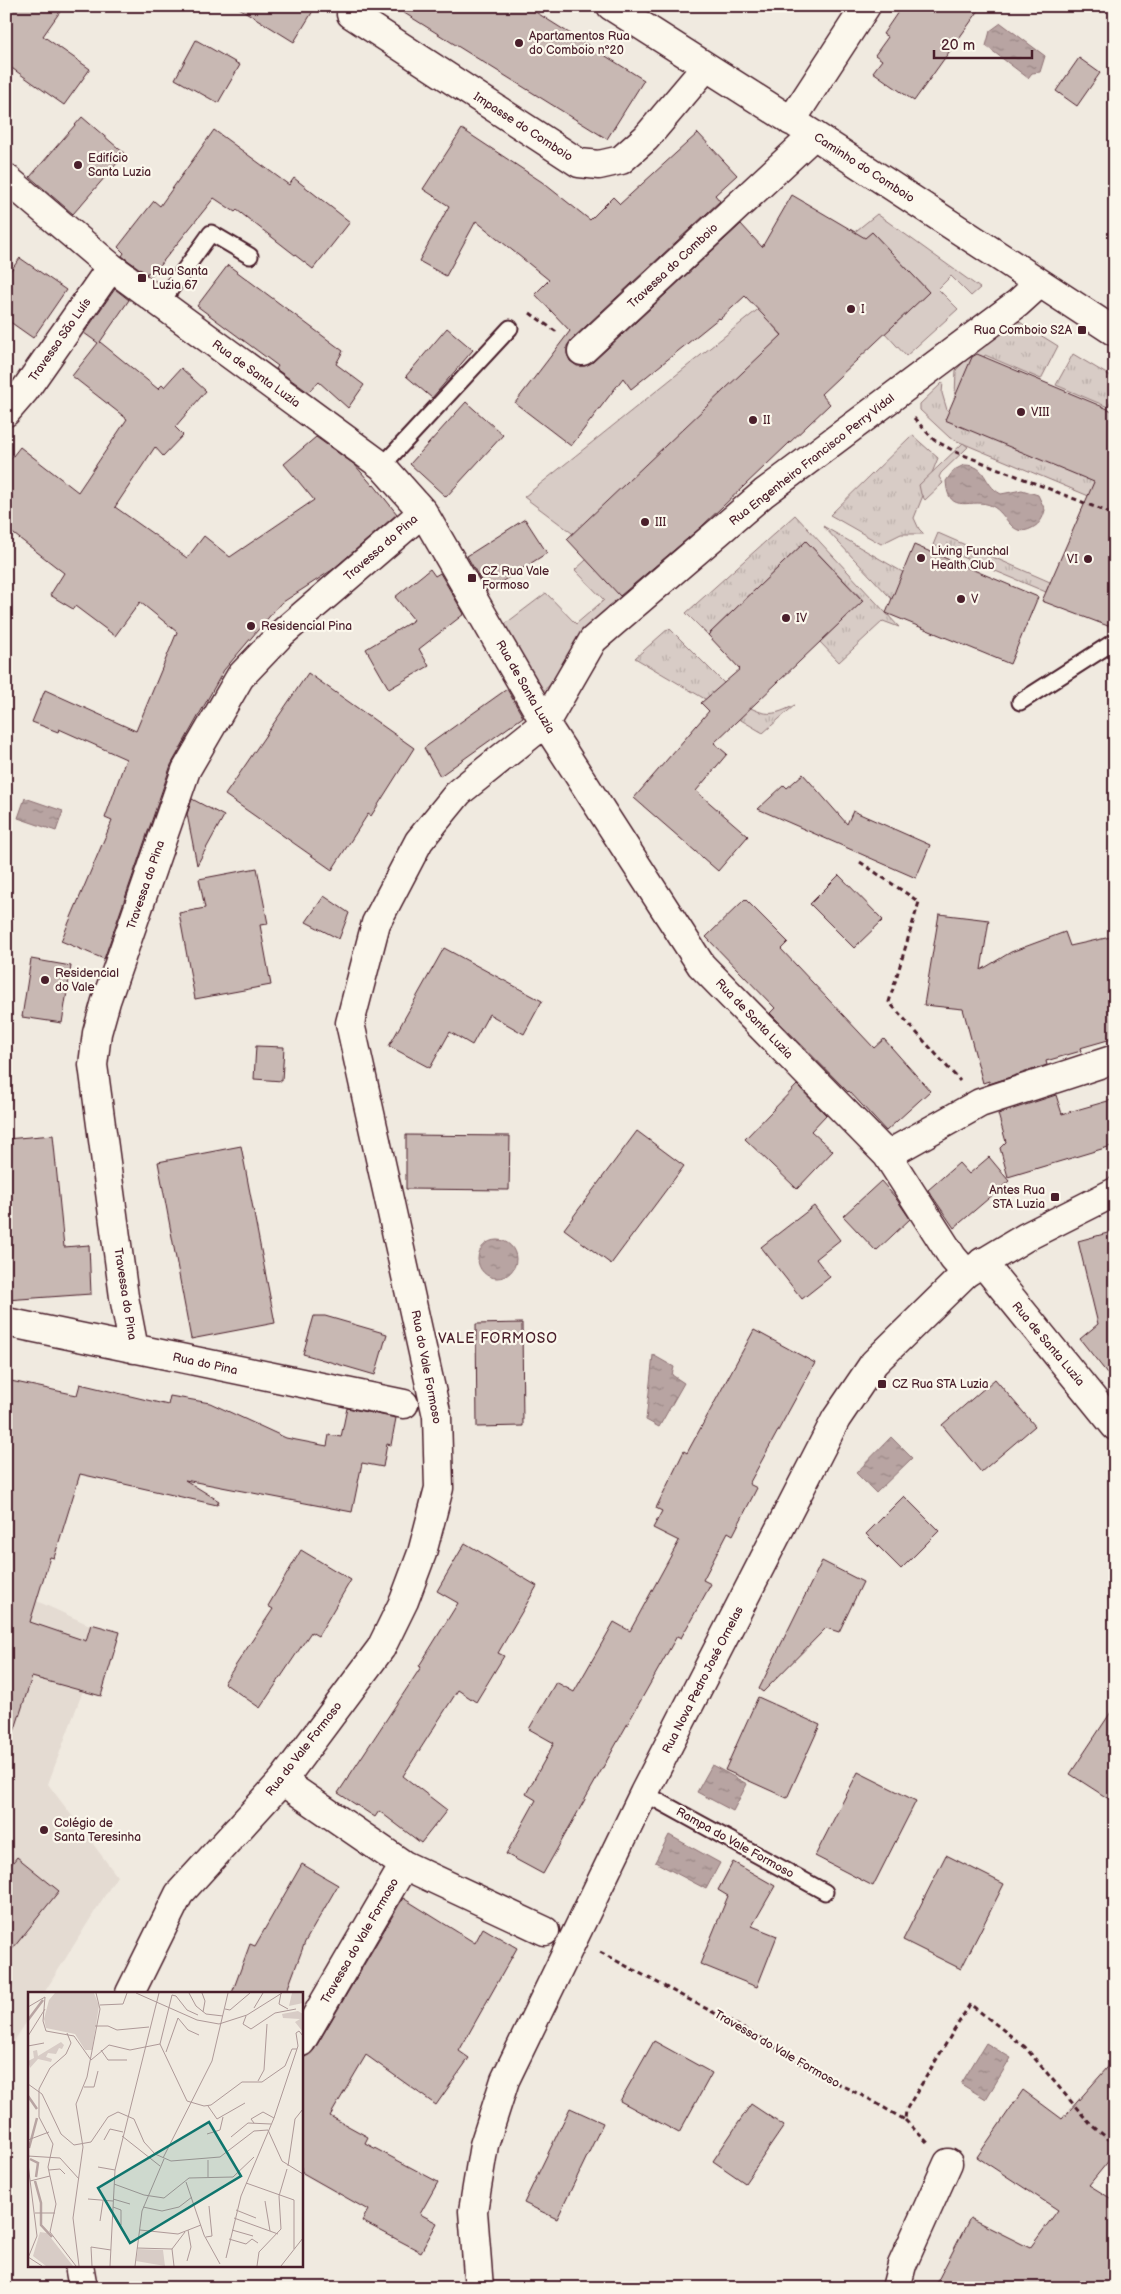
<svg xmlns="http://www.w3.org/2000/svg" width="1121" height="2294" font-family="'Balsamiq Sans',sans-serif">
<defs>
<pattern id="grass-tufts" width="24" height="20" patternUnits="userSpaceOnUse" patternTransform="scale(1.25)"><rect width="24" height="20" fill="#d8ccc6"/><path d="M3 7l-1-3M5 7V3M7 7l1-3M15 17l-1-3M17 17v-4M19 17l1-3" fill="none" stroke="#bbafaa"/></pattern>
<pattern id="water-ripples" width="26" height="14" patternUnits="userSpaceOnUse" patternTransform="scale(1.25)"><rect width="26" height="14" fill="#b8a4a2"/><path d="M2 4q2-2 4 0t4 0M15 11q2-2 4 0t4 0" fill="none" stroke="#988584"/></pattern>
</defs>
<rect width="100%" height="100%" fill="#f0eae0"/>
<filter id="ink" filterUnits="userSpaceOnUse"><feTurbulence type="fractalNoise" baseFrequency=".02" numOctaves="2"/><feDisplacementMap in="SourceGraphic" scale="10" xChannelSelector="R" yChannelSelector="G"/><feConvolveMatrix kernelMatrix="1 2 1 2 8 2 1 2 1" color-interpolation-filters="sRGB"/></filter>
<g filter="url(#ink)">
<!-- built -->
<path fill="#e4dbd2" d="M6,1587L105,1632L48,1784L117,1876L44,1993H29V2018L6,2054Z"/>
<!-- grass -->
<path fill="url(#grass-tufts)" stroke="#917678" d="M1010,316L1058,346L1041,379L985,355L964,404L958,402L955,396L956,370Z
M1073,354L1115,379V391L1108,407L1056,385Z
M943,382L942,393L947,410L1115,489V507L950,438L920,410V404Z
M912,435L938,458L914,518L919,529L924,534H901L881,544L830,515Z
M795,515L899,627L883,621L839,662L820,642L863,600L806,541L708,635L686,613Z
M823,526L918,581L905,613Z
M938,533L1050,582L1046,592L933,545Z
M669,628L747,706C767,717 775,715 795,705L763,733L635,658Z"/>
<!-- garden -->
<path fill="#d8ccc6" stroke="#917678" d="M877,214L980,288L971,296L951,276L938,289L958,309L906,356L885,333L929,292L872,232L773,326L783,337L586,525L651,592L541,693L501,627L546,593L576,624L604,600L575,570L596,551L524,497Z
M963,443L968,447L941,473L939,477L943,483L925,500L921,494L919,485Z"/>
<!-- water -->
<path fill="url(#water-ripples)" stroke="#8c6f72" d="M1001,23L1045,56L1040,72L1032,73L1028,78L986,46L990,31Z
M964,465C988,465 982,484 1001,494L1022,490L1038,495L1045,510C1043,518 1040,524 1032,528C1011,539 1008,514 992,506C973,496 948,518 946,481L954,470Z
M25,798L63,811L56,831L18,818Z
M478 1259a19 19 0 1 1 38 0a19 19 0 1 1-38 0Z
M653,1355L674,1367L672,1375L684,1383L659,1427L646,1420Z
M891,1437L912,1458L876,1493L856,1473Z
M712,1765L747,1784L733,1811L697,1792Z
M669,1835L720,1863L706,1889L655,1862Z
M986,2043L1011,2058L986,2099L961,2084Z"/>
<!-- building -->
<path fill="#c8b8b3" stroke="#4a1f2b" d="M15,6H64L43,36L90,69L64,105L6,64V19Z
M236,6H316L294,42Z
M393,6H526L644,80L607,139Z
M902,6H982L914,101L873,72L882,60L875,55L888,37L883,34Z
M196,40L240,65L218,103L175,79Z
M1079,58L1100,73L1077,106L1056,91Z
M82,117L125,154L73,214L30,177Z
M462,129L542,182L590,220L613,197L620,204L698,133L737,175L715,195L720,201L571,340L567,346V354L570,361L577,366H585L593,362L741,224L762,247L792,195L865,238L872,232L929,292L821,394L830,404L700,528L620,596L567,539L782,335L745,296L720,319L719,318L631,389L623,378L571,446L515,403L570,331L535,294L549,280L476,221L446,276L419,261L449,206L423,189Z
M214,130L289,185L294,178L350,222L313,269L237,210L235,212L214,198L152,275L148,272L147,274L122,256L124,253L118,247L154,201L160,206Z
M20,258L66,290L33,338L6,319V277Z
M228,265L343,351L336,364L364,385L348,408L319,382L308,392L276,369L278,366L197,306Z
M115,289L129,300L100,342L158,389L162,385L164,387L181,368L206,391L175,427L183,435L163,456L155,447L115,507L187,558L204,536L230,557L314,500L284,464L316,437L355,465L373,486L374,485L397,514L332,570L280,604L224,670L171,765L104,959L61,941L112,821L105,818L126,759L59,729L58,732L32,722L45,690L136,731L177,632L140,602L115,636L75,606L73,609L50,595L64,573L6,528V465L20,447L78,492L127,419L72,376L98,343L84,333Z
M447,328L473,350L432,398L406,376Z
M977,354L1115,412V612L1108,626L1042,601L1094,482L945,420L972,357Z
M466,402L503,435L446,497L410,464Z
M525,519L547,553L487,591L467,556Z
M806,541L863,601L714,743L727,754L696,791L748,836L718,871L634,798L709,711L701,703L740,669L708,635Z
M914,545L1038,597L1010,664L886,613Z
M430,569L435,576L440,573L464,614L419,649L429,666L389,689L366,649L414,620L395,597Z
M308,673L414,748L371,816L368,814L332,870L225,795Z
M507,689L523,717L440,776L424,748Z
M803,774L847,824L853,811L930,845L916,878L758,809L784,785L787,788Z
M192,799L224,816L197,865L187,814Z
M257,868L268,924L260,925L271,985L195,999L179,913L205,908L199,879Z
M839,875L883,920L854,948L810,904Z
M324,896L349,913L339,939L306,922Z
M745,899L788,942L781,949L874,1048L884,1039L930,1091L886,1131L849,1091L848,1092L770,1013L775,1008L706,937Z
M939,914L989,920L981,970L1011,952L1065,932L1070,946L1115,936V1038L1080,1048L1081,1051L1046,1061L1047,1065L989,1084V1081L983,1083L963,1009L924,1005Z
M444,948L542,1001L524,1034L489,1014L472,1045L450,1032L430,1068L389,1046Z
M31,959L71,966L62,1023L22,1017Z
M256,1046L284,1047L282,1081L254,1079Z
M797,1085L826,1115L811,1131L833,1151L797,1189L745,1139Z
M1056,1095L1062,1114L1115,1099V1145L1008,1177L1000,1148L1006,1142L998,1114Z
M637,1131L684,1166L611,1264L564,1229Z
M53,1135L64,1247L89,1245L91,1294L6,1300V1139Z
M406,1135L510,1136L509,1190L406,1189Z
M241,1146L275,1323L191,1339L158,1162Z
M989,1157L1009,1181L954,1228L928,1190L959,1163L969,1174Z
M881,1181L895,1197L910,1219L876,1251L843,1216Z
M814,1206L840,1240L816,1259L830,1277L802,1299L761,1247Z
M1115,1231V1383L1080,1339L1098,1324L1078,1241Z
M314,1316H325L387,1334L375,1375L303,1354Z
M522,1323L523,1426L477,1427L476,1324Z
M754,1330L815,1363L749,1484L757,1488L733,1535L728,1532L703,1580L711,1584L681,1638L677,1636L543,1874L506,1854L536,1800L526,1794L554,1743L529,1729L556,1682L574,1692L614,1622L630,1631L679,1541L653,1528L662,1511L656,1508L684,1451L687,1453Z
M995,1379L1035,1426L981,1472L942,1425Z
M6,1380L77,1395L80,1384L168,1405L170,1396L210,1403L286,1438L327,1446L329,1435L341,1437L347,1408L396,1418L391,1445L387,1444L383,1467L362,1463L352,1512L185,1480L219,1501L217,1505L80,1474L54,1558L50,1557L30,1622L86,1641L91,1624L120,1632L101,1696L32,1677L11,1741L6,1740Z
M904,1496L939,1531L901,1569L866,1534Z
M465,1543L537,1586L498,1653L504,1656L476,1702L458,1690L403,1776L447,1810L421,1843L379,1811L375,1817L338,1793L421,1667L419,1666L458,1603L437,1591Z
M301,1550L351,1580L318,1636L311,1632L260,1708L224,1683L273,1609L268,1606Z
M822,1561L863,1582L839,1632L826,1628L763,1692L759,1689Z
M758,1697L820,1725L787,1798L725,1770Z
M1115,1706V1803L1070,1774Z
M858,1772L916,1801L873,1886L815,1856Z
M946,1855L1004,1884L961,1969L903,1940Z
M17,1857L59,1891L6,1957V1871Z
M733,1862L775,1886L752,1926L777,1936L757,1987L700,1964L728,1896L718,1890Z
M302,1864L338,1885L305,1942L286,1993H232L250,1944L255,1946Z
M403,1898L475,1943L483,1928L517,1948L459,2051L469,2058L436,2105L366,2055L330,2116L368,2137L365,2143L438,2182L420,2214L437,2223L421,2252L362,2221L368,2210L301,2172V2060L314,2050Z
M654,2041L712,2073L679,2133L620,2101Z
M1115,2059V2153L1089,2185L1115,2201V2288H934L970,2218L1030,2248L1058,2210L977,2157L1023,2090L1062,2119Z
M751,2104L784,2126L745,2183L713,2161Z
M570,2108L603,2123L557,2219L524,2203Z"/>
<g fill="none" stroke-linecap="round" stroke-linejoin="round">
<!-- lane casing -->
<g stroke="#4a1f2b" stroke-width="19">
<path id="lane" d="M160,304L211,233L250,256
M382,466L510,328
M1020,702L1115,641
M644,1793L825,1892"/>
</g>
<!-- street casing -->
<g stroke="#4a1f2b" stroke-width="31">
<path id="street" d="M611,6L814,135L1115,332
M351,14L579,163L599,165L621,160L646,138L706,67
M791,121L866,6
M6,178L111,267L382,466L423,512L545,723L701,965L887,1155L953,1258L966,1273
M582,351L814,135
M6,412L25,390L111,267
M887,1155L980,1103L1115,1059
M982,1262L1115,1426
M6,1322L404,1404
M134,1349L124,1297L93,1065L97,1033L106,1001L186,770L240,677L281,634L423,512
M282,1781L404,1865L545,1931
M130,1993L179,1894L282,1781L381,1648L404,1601L422,1553L439,1488L437,1416L350,1023L376,923L419,841L459,792L545,723L593,640L764,493L1018,303L1040,283
M301,2042L404,1865
M79,2265L83,2288
M896,2288L902,2265L948,2163"/>
</g>
<!-- secondary casing -->
<g stroke="#4a1f2b" stroke-width="31">
<path id="secondary" d="M479,2288L473,2211L484,2145L505,2080L644,1793L836,1419L874,1363L966,1273L1026,1237L1115,1192"/>
</g>
<!-- path -->
<path stroke="#4a1f2b" stroke-width="3" stroke-dasharray="5 4" stroke-linecap="butt" d="M530,313L558,333
M914,418L934,440L956,452L1115,515
M860,862L919,902L889,1002L960,1081
M600,1952L765,2040L810,2070L869,2099L905,2120L906,2110L970,2004L1025,2047L1091,2125L1115,2144
M905,2120L928,2143"/>
<!-- lane -->
<use href="#lane" stroke="#fbf7ec" stroke-width="15"/>
<!-- street -->
<use href="#street" stroke="#fbf7ec" stroke-width="28"/>
<!-- secondary -->
<use href="#secondary" stroke="#fbf7ec" stroke-width="28"/>
</g>
</g>
<!-- markers -->
<g fill="#4a1f2b" stroke="#fbf7ec" stroke-width="2">
<circle cx="519" cy="43" r="5"/>
<circle cx="78" cy="165" r="5"/>
<rect x="137" y="273" width="10" height="10" rx="2.5"/>
<circle cx="851" cy="309" r="5"/>
<rect x="1077" y="325" width="10" height="10" rx="2.5"/>
<circle cx="1021" cy="412" r="5"/>
<circle cx="753" cy="420" r="5"/>
<circle cx="645" cy="522" r="5"/>
<circle cx="921" cy="558" r="5"/>
<circle cx="1088" cy="559" r="5"/>
<rect x="467" y="573" width="10" height="10" rx="2.5"/>
<circle cx="961" cy="599" r="5"/>
<circle cx="786" cy="618" r="5"/>
<circle cx="251" cy="626" r="5"/>
<circle cx="45" cy="980" r="5"/>
<rect x="1050" y="1192" width="10" height="10" rx="2.5"/>
<rect x="877" y="1379" width="10" height="10" rx="2.5"/>
<circle cx="44" cy="1830" r="5"/>
</g>
<g text-anchor="middle" dominant-baseline="central" stroke-width="4.5" stroke-linejoin="round" paint-order="stroke">
<!-- poi labels -->
<g font-size="12" fill="#4a1f2b" stroke="#fbf7ec" text-anchor="start">
<text x="529" y="36">Apartamentos Rua<tspan x="529" dy="14">do Comboio nº20</tspan></text>
<text x="88" y="158">Edifício<tspan x="88" dy="14">Santa Luzia</tspan></text>
<text x="152" y="271">Rua Santa<tspan x="152" dy="14">Luzia 67</tspan></text>
<text x="861" y="309">I</text>
<text x="1072" y="330" text-anchor="end">Rua Comboio S2A</text>
<text x="1031" y="412">VIII</text>
<text x="763" y="420">II</text>
<text x="655" y="522">III</text>
<text x="931" y="551">Living Funchal<tspan x="931" dy="14">Health Club</tspan></text>
<text x="1078" y="559" text-anchor="end">VI</text>
<text x="482" y="571">CZ Rua Vale<tspan x="482" dy="14">Formoso</tspan></text>
<text x="971" y="599">V</text>
<text x="796" y="618">IV</text>
<text x="261" y="626">Residencial Pina</text>
<text x="55" y="973">Residencial<tspan x="55" dy="14">do Vale</tspan></text>
<text x="1045" y="1190" text-anchor="end">Antes Rua<tspan x="1045" dy="14">STA Luzia</tspan></text>
<text x="892" y="1384">CZ Rua STA Luzia</text>
<text x="54" y="1823">Colégio de<tspan x="54" dy="14">Santa Teresinha</tspan></text>
</g>
<!-- street labels -->
<g font-size="12" fill="#4a1f2b" stroke="#fbf7ec">
<text transform="translate(523 127) rotate(33)">Impasse do Comboio</text>
<text transform="translate(864 168) rotate(33)">Caminho do Comboio</text>
<text transform="translate(673 266) rotate(-43)">Travessa do Comboio</text>
<text transform="translate(60 340) rotate(-55)">Travessa São Luís</text>
<text transform="translate(256 374) rotate(36)">Rua de Santa Luzia</text>
<text transform="translate(812 460) rotate(-38)">Rua Engenheiro Francisco Perry Vidal</text>
<text transform="translate(381 548) rotate(-41)">Travessa do Pina</text>
<text transform="translate(525 687) rotate(60)">Rua de Santa Luzia</text>
<text transform="translate(146 885) rotate(-71)">Travessa do Pina</text>
<text transform="translate(754 1019) rotate(46)">Rua de Santa Luzia</text>
<text transform="translate(125 1294) rotate(81)">Travessa do Pina</text>
<text transform="translate(1048 1344) rotate(50)">Rua de Santa Luzia</text>
<text transform="translate(205 1364) rotate(12)">Rua do Pina</text>
<text transform="translate(426 1367) rotate(79)">Rua do Vale Formoso</text>
<text transform="translate(703 1680) rotate(-63)">Rua Nova Pedro José Ornelas</text>
<text transform="translate(304 1749) rotate(-52)">Rua do Vale Formoso</text>
<text transform="translate(735 1843) rotate(29)">Rampa do Vale Formoso</text>
<text transform="translate(360 1941) rotate(-60)">Travessa do Vale Formoso</text>
<text transform="translate(777 2049) rotate(30)">Travessa do Vale Formoso</text>
</g>
<!-- neighbourhood labels -->
<g font-size="14" letter-spacing="1" fill="#4a1f2b" stroke="#fbf7ec">
<text x="498" y="1338">VALE FORMOSO</text>
</g>
</g>
<!-- overview -->
<g transform="translate(28 1992)">
<rect width="275" height="275" fill="#f0eae0"/>
<path d="M27,1H66L71,14L64,58H57L47,42L18,36L16,27L21,8ZM264,1H275V11L261,14ZM270,19L275,22V40L267,30L272,27L255,26L254,22ZM33,50L36,53L34,57L31,56L28,62L20,61L18,65L24,67L23,70L10,67L2,76L0,69L6,66L5,59L9,58L10,64ZM110,257L135,258L137,274L108,269Z" fill="#d8ccc6"/>
<path d="M12,240L19,241L45,274H18L5,264Z" fill="#d8ccc6"/>
<path fill="none" stroke="#b8a4a2" stroke-width="2.5" d="M0,28L15,8M0,104L9,117M1,156L9,126M2,167L10,171L8,185M7,189L13,211V233L24,245"/>
<path fill="none" stroke="#ae9998" stroke-width="1" d="M108,1L169,28L191,32L219,23L254,1M161,1L168,14L178,22L195,24M174,1L177,9L175,20M253,1L251,12L260,17M72,13L95,12L99,1M0,15L17,5L15,29L18,39L46,44L63,68L81,53L102,58L132,52M226,16L235,1M197,17L202,18L222,1M218,24L215,32L223,37L247,21L268,17M67,34H80L89,38L121,35M39,41L43,51L38,62L22,76L11,97V125L25,152L20,175L28,212L22,240L48,274M0,44L17,17M132,52L159,109L176,114L183,113L214,90H234L257,74L264,57H269M132,52L144,3L148,4L159,18L170,23M0,54L16,51M73,58L80,68H99M138,60L150,26L160,38L171,43M230,89L236,78L239,32M0,92L14,102L33,142L46,153L63,150L80,125L90,120L106,127L116,150L127,162L143,169L192,165L226,139L240,138M56,95H66L70,79M180,114L189,127L217,111M226,131L223,127L235,120L246,126M240,138L254,169L275,182M179,142L192,138L195,125M94,144L132,174M203,145L220,131L243,132M0,148L21,140M76,148L82,137L95,140M0,164L32,166L51,187M135,166L184,69L200,1M180,168V185M0,172L9,244L0,266M260,174L267,127L275,117M70,175L87,178M21,178L32,177L37,182M2,189L22,184M158,190L176,243L192,272M218,191L266,208V257M86,192L116,203L136,206L161,186L205,185L226,165M60,207L85,209M85,207L102,212M237,209L242,239M85,215L93,218V233M115,215L134,219L151,215L164,205M208,218L228,226M7,221H27M206,226L250,242M72,229L75,209M112,238L150,242L173,233M204,238L225,244M178,245L184,244L181,214M201,247L218,252L224,247L230,251M109,256L144,257M144,257L157,240M144,257L146,274M0,265L14,274M198,266L213,204L246,126L270,54L268,41L271,39L275,44M159,269L163,255L160,238M51,274L45,226L55,155L48,112L59,85L72,17L68,1M64,274L63,255L83,258M82,274L87,178L131,1M107,274L114,219L136,167M229,274L231,260L253,237L251,204L259,177M253,274L275,246"/>
<path fill="#0f766e" fill-opacity="0.15" stroke="#0f766e" stroke-width="2.5" d="M181,130L213,184L102,251L70,196Z"/>
<rect width="275" height="275" fill="none" stroke="#4a1f2b" stroke-width="2.5"/>
</g>
<!-- margin -->
<rect width="1121" height="2294" fill="none" stroke="#fbf7ec" stroke-width="25"/>
<rect x="12" y="12" width="1096" height="2269" fill="none" stroke="#4a1f2b" stroke-width="2" filter="url(#ink)"/>
<!-- scale -->
<path d="M934 50v8h98v-8" fill="none" stroke="#4a1f2b" stroke-width="2.5"/>
<text x="941" y="50" font-size="15" fill="#4a1f2b" stroke="#fbf7ec" stroke-width="4" paint-order="stroke">20 m</text>
</svg>
